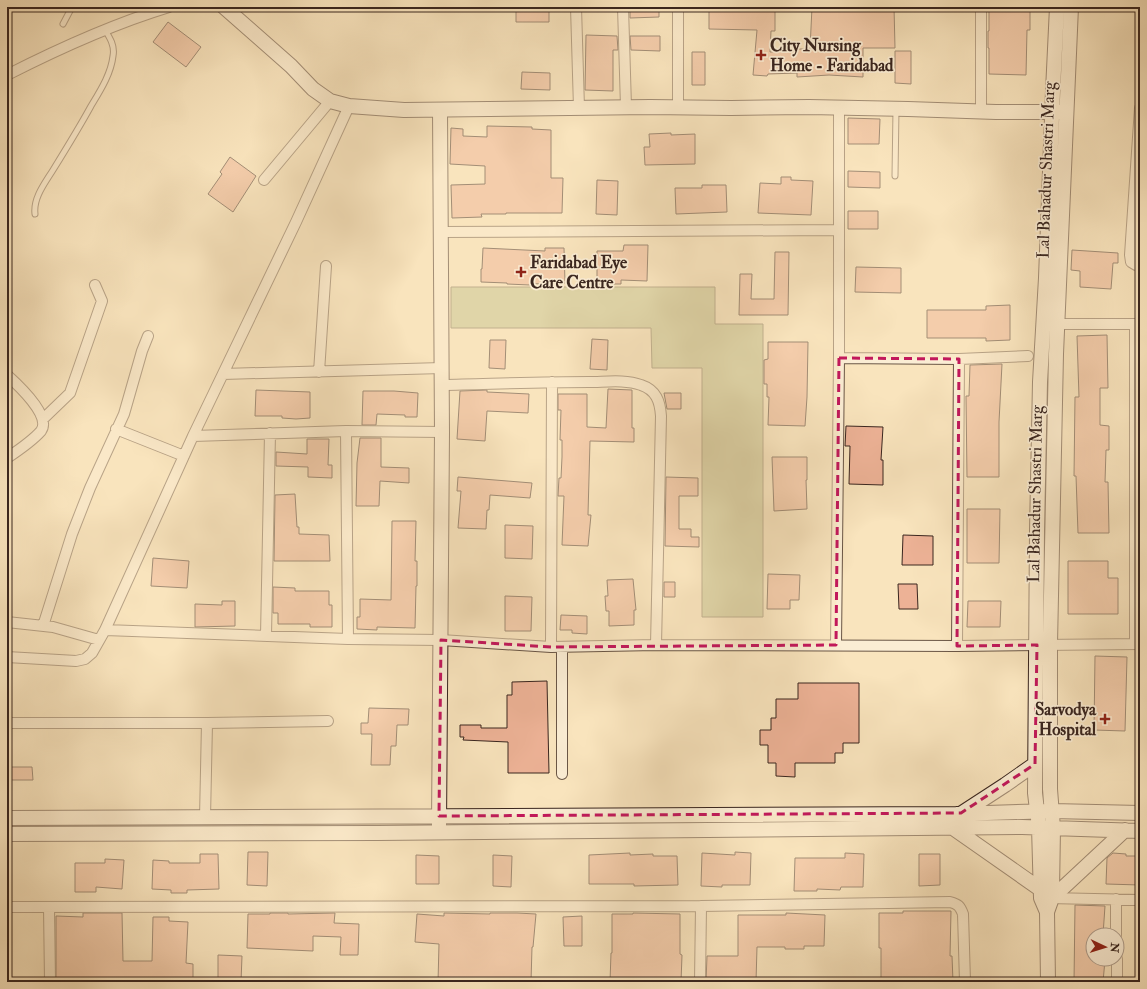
<svg xmlns="http://www.w3.org/2000/svg" width="1147" height="989" font-family="'IM FELL Double Pica',serif">
<rect width="100%" height="100%" fill="#f9e4bd"/>
<filter id="stains"><feTurbulence type="fractalNoise" baseFrequency=".005" numOctaves="4"/><feColorMatrix values="0 0 0 0 .2 0 0 0 0 .09 0 0 0 0 .02 0 0 0 .5 -.17"/></filter>
<radialGradient id="worn" r=".72"><stop offset=".6" stop-color="#630" stop-opacity="0"/><stop offset="1" stop-color="#630" stop-opacity=".3"/></radialGradient>
<!-- green -->
<path fill="#c1c38e" stroke="#7e7456" d="M451,287H715V324H763V617H702V368H652L651,328H451Z"/>
<!-- building -->
<path fill="#edb296" stroke="#3a261f" d="M516,7H549V22H516Z
M630,7H659V17L630,18Z
M709,7H775V31H771L770,52L797,51V49H810L812,7H894L895,48H863V77L829,75L797,77V73L768,74L767,76L753,75L757,30L709,29Z
M989,7H1030V30H1027L1026,75L989,74V48H988V31H989Z
M168,22L201,47L186,67L153,42Z
M586,35L617,36L618,50H613V91L585,90Z
M630,36H660V51L631,50Z
M895,51H911V84L895,83Z
M692,52H705V85H692Z
M522,72L550,73V90L521,89Z
M848,118L880,119L879,144H848Z
M487,126L532,127V129L551,130V178H563L562,213H506V214H481L482,217L452,218L451,185L485,184V166L450,164L451,128L463,129V136L487,137Z
M671,133V135L695,134V164L645,165L644,147H650L649,134Z
M230,157L256,176L233,212L208,194L222,174L220,172Z
M848,171L880,172V188L848,187Z
M781,177H791V180L813,181L811,215L758,213L760,183L781,184Z
M597,180L618,181L617,215L596,214Z
M702,185H726L727,212L676,214L675,188H702Z
M848,211H878V229H848Z
M624,245H648L647,281L621,280V284H597V251H623Z
M483,248L545,251V248H564L565,283L530,284V285L507,284V283L481,282V269H482Z
M1072,250L1118,253V263H1113L1111,289L1080,287V271L1071,270Z
M775,252H789L788,315H739L740,274H752L751,299H774Z
M856,267L901,268V293L855,292Z
M1010,305V340L986,341V338H927V310H986V306Z
M1107,335L1108,388H1100V425L1109,426V450H1106L1105,482H1108L1109,533H1078L1076,476H1074L1075,397H1079L1077,336Z
M592,339L608,340L607,370L590,369Z
M490,340H506L505,369L489,368Z
M768,342H808L807,397L805,426L768,425L769,397H767V384H764V360L768,359Z
M1002,364L999,422V477H967L966,396H969L970,365Z
M608,389L632,390V428H634V442L590,441L588,515H591L588,546L562,545L564,496H558L559,478H561L562,457V440H560L561,410H558V394H587V427L606,428Z
M256,390L310,392V418L296,419L282,418V416H255Z
M487,390V392L529,394L528,413L487,411L485,441L457,439L460,391Z
M363,391H394L418,393L417,417H405V415L377,414L376,425H362Z
M664,393H681V409H667Z
M846,426L883,427L881,460H883V485L849,484L850,446H845Z
M360,438H381V467L409,468V483L380,481L379,506H356L357,463Z
M307,439H329L328,465H332V478L308,477V467L276,466V452L307,454Z
M772,457H807V480H806L807,509L774,511Z
M458,477L532,483L530,498L490,495L489,510H487L486,529L458,528L461,491H457Z
M666,477L698,478V496H679V529H691V537H699V547L665,546Z
M295,494L297,527H299V534L329,535L330,561H274L275,495Z
M967,509H1000L999,563H967Z
M392,521H416L415,561H417V586H416L415,628L377,627V630L357,629V617H360V599L391,600Z
M505,525L533,526L532,559L505,558Z
M903,535L933,536V565H902Z
M153,558L189,561L187,588L151,586Z
M1068,561H1108V578H1118V614H1068Z
M768,574L800,575L799,600H790V609H767Z
M633,579L636,610H634V625L609,626V611H606L605,596H608L607,580Z
M664,582H675V597H664Z
M898,584H917L918,609H899Z
M273,587L295,588V591H329V605H332V627H310V624H278V613H273Z
M505,596L532,597L531,631H505Z
M222,601H235V626L195,627V604L222,605Z
M968,601H1001L1000,627H967Z
M561,615L587,616V634L572,633V630H560Z
M1095,656L1127,657L1125,731L1094,730Z
M547,681L549,773H508V742L463,740L464,737H460V725H481V728H507V695H512V682Z
M798,683H859V743H843V753H835V763H795V777L776,776V763H768V745H760V730H771V718H776V699H798Z
M369,708L409,709L408,725H397L396,746H391L390,765H371L372,734H361V723H368Z
M7,767H32L33,780H7Z
M248,852H268L267,886L247,885Z
M735,852L751,853L750,885H722V887L701,886L702,853L735,855Z
M630,853V855L653,854V856H677L678,885L634,886V884H589V855Z
M845,853L864,854L863,887H841L840,890L817,889V891H794L795,858H845Z
M1113,853L1126,854V856H1140V885L1106,884L1107,858Z
M200,854H218L219,889L187,890V893H171V890L152,889L153,860L169,861V863H200Z
M919,854H940V885L919,886Z
M416,855L439,856V884H416Z
M493,855L512,856L511,887L493,886Z
M105,859L124,860L122,889L96,887V892H75V863H105Z
M1075,905L1105,906L1103,935H1093V959L1105,960L1103,982H1074Z
M903,911H951L950,956H952L953,982H881V948H879V913H903Z
M83,913H122L123,961H152L153,917H169V921L188,922L186,963L193,964V982H56V916L83,917Z
M270,913H288V914L335,913L334,923L359,924L358,955H340L341,937L313,936V951L247,948L248,914H270Z
M444,913L490,914V913H517L536,914L533,947H532L531,982H438L439,944L415,942L417,914L444,916Z
M633,913L680,914V954L682,955L681,982H610L611,953H612V914H633Z
M786,913L825,915L824,946H804V949H785V947H757L756,982H706L707,956H738V915H786Z
M582,916V946H564L563,917Z
M218,955L242,956L241,982H218Z"/>
<g fill="none" stroke-linecap="round" stroke-linejoin="round">
<!-- lane casing -->
<g stroke="#6a5646" stroke-width="7">
<path id="lane" d="M63,24L72,7
M895,176L896,109
M35,214C33,198 45,183 53,170C66,149 79,128 91,106C100,91 111,74 113,56C115,46 110,38 105,30"/>
</g>
<!-- street casing -->
<g stroke="#6a5646" stroke-width="12">
<path id="street" d="M576,7L579,108
M623,7L626,107
M7,75C60,48 113,24 169,7
M678,108V7
M1140,108L1130,255L1131,262L1136,265L1140,266
M981,112V7
M264,180L330,101
M440,232L838,230
M1052,324H1140
M1135,324V644
M839,358L959,359L1028,356
M319,372L326,266
M223,374L442,368
M7,375C17,384 52,416 41,431C34,439 16,452 7,458
M442,385C491,384 540,382 589,382C605,382 625,379 641,385C656,390 660,401 661,416L656,645
M43,419L70,393L102,301L95,285
M116,429L184,456
M346,431L348,639
M193,436L346,431L442,432
M7,622L53,627L99,640
M43,626L72,534L90,488L124,414L142,351L148,336
M105,630L348,639L441,640L551,647L656,645L957,646L1140,644
M266,636L270,433
M836,645L839,358V108
M957,646L959,359
M551,647L552,382
M7,657L76,661L85,659L92,653L105,630L193,436L296,222L349,106
M7,723H207L328,721
M562,774V647
M205,818L207,723
M1048,898L1140,900
M1116,899V935
M7,907L701,906L950,902C958,904 960,906 963,914L965,982
M49,907L50,982
M1117,959V982
M700,982L701,906"/>
</g>
<!-- secondary casing -->
<g stroke="#3a261f" stroke-width="16">
<path id="secondary" d="M224,7L291,66L313,89L330,101L349,106L404,110L650,107L731,108L809,107L908,109L996,112H1061
M962,813L1005,785L1035,764
M7,818L956,814L1052,811L1140,813
M439,825L442,432L440,110
M953,828L1040,889
M7,834L378,833L1022,827L1140,831
M1052,898L1125,830
M1047,912L1041,898L1039,827L1035,793L1037,531L1040,382L1046,278L1053,91L1057,7
M1048,982L1047,912L1052,898V891L1053,828L1050,789V644L1056,354L1071,7"/>
</g>
<!-- lane -->
<use href="#lane" stroke="#fbedd4" stroke-width="5"/>
<!-- street -->
<use href="#street" stroke="#fbedd4" stroke-width="10"/>
<!-- secondary -->
<use href="#secondary" stroke="#fbedd4" stroke-width="14"/>
</g>
<!-- marked area -->
<path d="M0 0H1147V989H0ZM839,358L959,359L957,646L1037,645L1035,764L961,813L439,816L441,640L551,647L836,645Z" fill="#f9e4bd" fill-opacity=".55" fill-rule="evenodd"/>
<path fill="none" stroke="#c2185b" stroke-width="3" stroke-dasharray="8 5" stroke-linejoin="round" d="M839,358L959,359L957,646L1037,645L1035,764L961,813L439,816L441,640L551,647L836,645Z"/>
<!-- markers -->
<g fill="#8f2418" stroke="#fbedd4" stroke-width="1.5">
<path d="M759 49h4v4h4v4h-4v4h-4v-4h-4v-4h4z"/>
<path d="M519 266h4v4h4v4h-4v4h-4v-4h-4v-4h4z"/>
<path d="M1103 713h4v4h4v4h-4v4h-4v-4h-4v-4h4z"/>
</g>
<g text-anchor="middle" dominant-baseline="central" stroke-width="3.5" stroke-linejoin="round" paint-order="stroke">
<!-- poi labels -->
<g font-size="17" font-weight="bold" fill="#3a261f" stroke="#fbedd4" text-anchor="start">
<text x="770" y="45">City Nursing<tspan x="770" dy="20">Home - Faridabad</tspan></text>
<text x="530" y="262">Faridabad Eye<tspan x="530" dy="20">Care Centre</tspan></text>
<text x="1096" y="709" text-anchor="end">Sarvodya<tspan x="1096" dy="20">Hospital</tspan></text>
</g>
<!-- street labels -->
<g font-size="17" fill="#3a261f" stroke="#fbedd4">
<text transform="translate(1046 170) rotate(-88)">Lal Bahadur Shastri Marg</text>
<text transform="translate(1035 494) rotate(-89)">Lal Bahadur Shastri Marg</text>
</g>
</g>
<!-- margin -->
<rect width="1147" height="989" fill="none" stroke="#f9e4bd" stroke-width="24"/>
<rect x="8" y="8" width="1131" height="973" fill="none" stroke="#3a261f" stroke-width="2"/>
<rect x="12" y="12" width="1123" height="965" fill="none" stroke="#3a261f"/>
<!-- north arrow -->
<g transform="translate(1105 947) rotate(94)"><circle r="19" fill="#fbedd4" stroke="#ae9d8c"/>
<path d="M0-3L7 15L0 10L-7 15Z" fill="#8f2418"/>
<text y="-6" font-size="11" font-weight="bold" text-anchor="middle" fill="#3a261f">N</text>
</g>
<rect width="100%" height="100%" filter="url(#stains)"/>
<rect width="100%" height="100%" fill="url(#worn)"/>
</svg>
